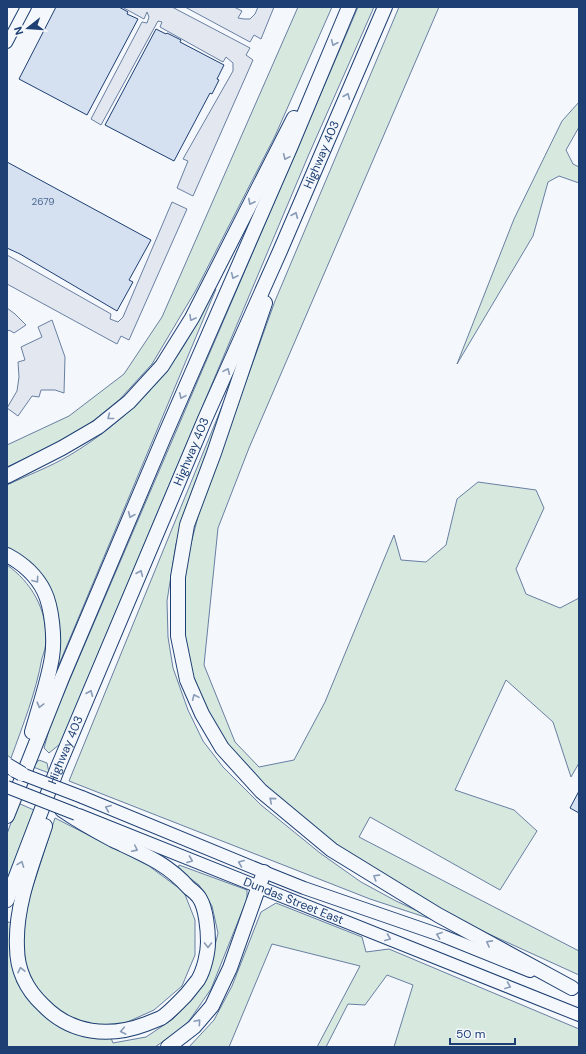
<svg xmlns="http://www.w3.org/2000/svg" width="586" height="1054" font-family="'DM Sans',sans-serif">
<rect width="100%" height="100%" fill="#f4f7fb"/>
<!-- green -->
<path fill="#d7e8df" stroke="#687fa3" d="M298,7H332L275,136L196,290L152,364L120,399L88,425L54,445L7,467V445L69,416L124,374L162,317Z
M358,7H374L309,154L60,744L49,753L44,748L51,723Z
M399,7H439L249,448L218,528L204,665L235,742L259,767L294,760L325,702L394,535L401,560L426,562L446,545L457,499L478,482L536,490L544,508L516,569L526,594L560,608L579,598V763L571,777L553,722L506,680L455,790L514,810L537,831L500,890L370,817L359,837L579,951V975L414,900L281,807L216,739L184,661L183,574L200,509L275,301Z
M579,102V127L566,150L573,164L579,167V183L559,176L548,182L533,236L457,364L514,219L562,121Z
M214,288L216,289L50,686L57,614L7,549V485C28,475 50,467 70,455C122,424 167,380 195,326C202,314 207,301 214,288Z
M223,404L224,405L199,473L176,544L167,601L168,637L173,668L188,710L203,741L223,767L261,805L320,853L361,882L396,901L437,920V921L370,899L69,781Z
M7,565C31,582 47,609 46,640C46,646 44,653 42,658C36,692 23,725 11,758L7,755Z
M39,760L47,763L49,773L33,767Z
M18,803L34,810L7,881V834Z
M55,818L149,866L184,892L195,920V955L182,986L154,1010L123,1024L88,1026L57,1011L39,994L25,969L23,937L27,905Z
M179,865L247,890V899L211,989L189,1021L178,1031L155,1047H7V925L8,922L13,923L34,1005L111,1038L113,1043L146,1037L173,1019L195,996L211,962L218,933L212,906L199,885L178,869Z
M276,903L362,937L366,952L389,949L579,1029V1047H394L413,985L387,975L365,1005L348,1004L326,1047H317L360,966L272,944L229,1047H189L214,1020L232,986L261,912Z"/>
<!-- parking -->
<path fill="#e3e8f0" stroke="#687fa3" d="M122,7H172L250,48L246,55L253,60L193,196L177,188L188,161L183,159L233,71V63L226,57L223,62L160,27L162,22L158,21L101,125L91,119L142,22L147,23L149,17L147,12L144,19Z
M185,7H234L242,11L238,18L244,19H250L255,14L258,7H274L261,39L254,35L250,42Z
M172,202L187,209L129,340L121,336L117,344L7,284V255L111,314L110,319L118,322L123,317Z
M7,308L15,314L26,325L14,333L9,330L7,332Z
M52,320L65,357L64,393L55,390H41L39,397L32,396L18,416L7,408L17,391L19,377L18,362L25,360L21,347L42,337L38,327Z"/>
<!-- building -->
<path fill="#d5e0f0" stroke="#1d3f73" d="M56,7H119L128,12L127,14L138,19L87,115L19,79Z
M156,29L166,34L167,33L181,40L180,42L224,65L217,79L219,80L212,94L210,93L174,161L105,125Z
M7,162L151,240L129,280L133,282L117,311L20,254L7,248Z
M579,791V813L570,808Z"/>
<g fill="none" stroke-linecap="round" stroke-linejoin="round">
<!-- minor casing -->
<g stroke="#1d3f73" stroke-width="12">
<path id="minor" d="M7,43L26,7"/>
</g>
<!-- major casing -->
<g stroke="#1d3f73" stroke-width="14">
<g id="major">
<path d="M82,797L264,872L304,888L443,936L530,971"/>
<path id="s1" d="M79,815L579,1015"/>
</g>
</g>
<!-- highway casing -->
<g stroke="#1d3f73" stroke-width="16">
<g id="highway">
<path d="M265,303L214,453L187,525L178,577V636L187,680L202,714L222,748L261,791L332,850L438,915L572,988"/>
<path d="M7,476L62,448L98,427L129,402L162,366L192,318L294,118"/>
<path d="M7,555C22,563 36,575 44,591C52,607 55,639 52,657C48,682 39,707 32,732"/>
<path d="M7,816L62,678L164,437L290,148L349,7"/>
<path d="M45,826C32,865 15,906 17,947C17,970 27,990 43,1005C71,1034 109,1038 146,1024C151,1022 156,1020 161,1018C169,1013 179,1002 186,995C190,990 194,985 198,980C204,970 208,953 208,942C208,930 206,909 200,899C198,895 193,891 189,888C167,863 143,854 113,840C96,831 78,821 62,810"/>
<path id="s2" d="M7,900L58,767L205,419L280,251L385,7"/>
<path d="M168,1047L194,1027L212,1006L230,968L264,872"/>
</g>
</g>
<!-- minor -->
<use href="#minor" stroke="#f4f7fb" stroke-width="10"/>
<!-- major -->
<use href="#major" stroke="#f4f7fb" stroke-width="12"/>
<!-- highway -->
<use href="#highway" stroke="#f4f7fb" stroke-width="14"/>
<!-- major-bridge casing -->
<g stroke="#1d3f73" stroke-width="14" stroke-linecap="butt">
<path id="major-bridge" d="M14,771L82,797
M7,787L76,814"/>
</g>
<!-- highway-bridge casing -->
<g stroke="#1d3f73" stroke-width="16" stroke-linecap="butt">
<path id="highway-bridge" d="M7,765L22,774"/>
</g>
<!-- major-bridge -->
<use href="#major-bridge" stroke="#f4f7fb" stroke-width="12"/>
<!-- highway-bridge -->
<use href="#highway-bridge" stroke="#f4f7fb" stroke-width="14"/>
</g>
<!-- one-way arrows -->
<defs><path id="oneway-chevron" d="M-2-3.5L2.5 0L-2 3.5" fill="none" stroke-width="1.6" stroke-linecap="round" stroke-linejoin="round"/></defs>
<g stroke="#889bb7">
<use href="#oneway-chevron" transform="translate(334 43) rotate(113)"/>
<use href="#oneway-chevron" transform="translate(347 96) rotate(-67)"/>
<use href="#oneway-chevron" transform="translate(286 157) rotate(114)"/>
<use href="#oneway-chevron" transform="translate(251 202) rotate(117)"/>
<use href="#oneway-chevron" transform="translate(295 215) rotate(-67)"/>
<use href="#oneway-chevron" transform="translate(234 276) rotate(114)"/>
<use href="#oneway-chevron" transform="translate(192 318) rotate(119)"/>
<use href="#oneway-chevron" transform="translate(227 371) rotate(-66)"/>
<use href="#oneway-chevron" transform="translate(182 396) rotate(114)"/>
<use href="#oneway-chevron" transform="translate(110 417) rotate(142)"/>
<use href="#oneway-chevron" transform="translate(131 515) rotate(113)"/>
<use href="#oneway-chevron" transform="translate(140 573) rotate(-67)"/>
<use href="#oneway-chevron" transform="translate(36 580) rotate(54)"/>
<use href="#oneway-chevron" transform="translate(90 693) rotate(-67)"/>
<use href="#oneway-chevron" transform="translate(195 697) rotate(-114)"/>
<use href="#oneway-chevron" transform="translate(40 705) rotate(105)"/>
<use href="#oneway-chevron" transform="translate(272 800) rotate(-140)"/>
<use href="#oneway-chevron" transform="translate(108 808) rotate(-158)"/>
<use href="#oneway-chevron" transform="translate(135 849) rotate(26)"/>
<use href="#oneway-chevron" transform="translate(190 860) rotate(21)"/>
<use href="#oneway-chevron" transform="translate(241 863) rotate(-158)"/>
<use href="#oneway-chevron" transform="translate(21 864) rotate(-69)"/>
<use href="#oneway-chevron" transform="translate(376 877) rotate(-148)"/>
<use href="#oneway-chevron" transform="translate(439 935) rotate(-160)"/>
<use href="#oneway-chevron" transform="translate(388 938) rotate(22)"/>
<use href="#oneway-chevron" transform="translate(489 943) rotate(-152)"/>
<use href="#oneway-chevron" transform="translate(208 945) rotate(90)"/>
<use href="#oneway-chevron" transform="translate(21 970) rotate(-102)"/>
<use href="#oneway-chevron" transform="translate(508 986) rotate(22)"/>
<use href="#oneway-chevron" transform="translate(198 1022) rotate(-49)"/>
<use href="#oneway-chevron" transform="translate(123 1031) rotate(169)"/>
</g>
<g text-anchor="middle" dominant-baseline="central" stroke-width="3" stroke-linejoin="round" paint-order="stroke">
<!-- number labels -->
<g font-size="10" fill="#4b6792">
<text x="43" y="201">2679</text>
</g>
<!-- street labels -->
<g font-size="12" fill="#1d3f73" stroke="#f4f7fb">
<text stroke="none"><textPath href="#s2" startOffset="809">Highway 403</textPath></text>
<text stroke="none"><textPath href="#s2" startOffset="485">Highway 403</textPath></text>
<text stroke="none"><textPath href="#s2" startOffset="161">Highway 403</textPath></text>
<text stroke="none"><textPath href="#s1" startOffset="231">Dundas Street East</textPath></text>
</g>
</g>
<!-- border -->
<rect width="586" height="1054" fill="none" stroke="#1d3f73" stroke-width="16"/>
<!-- north arrow -->
<g transform="translate(28 28) rotate(253)" stroke="#f4f7fb" stroke-width="3" paint-order="stroke">
<path d="M0-3L7 15L0 10L-7 15Z" fill="#1d3f73"/>
<text y="-6" font-size="11" font-weight="bold" text-anchor="middle" fill="#1d3f73">N</text>
</g>
<!-- scale -->
<path d="M450 1038v6h65v-6" fill="none" stroke="#1d3f73" stroke-width="2"/>
<text x="456" y="1038" font-size="12" fill="#1d3f73" stroke="#f4f7fb" stroke-width="3" paint-order="stroke">50 m</text>
</svg>
